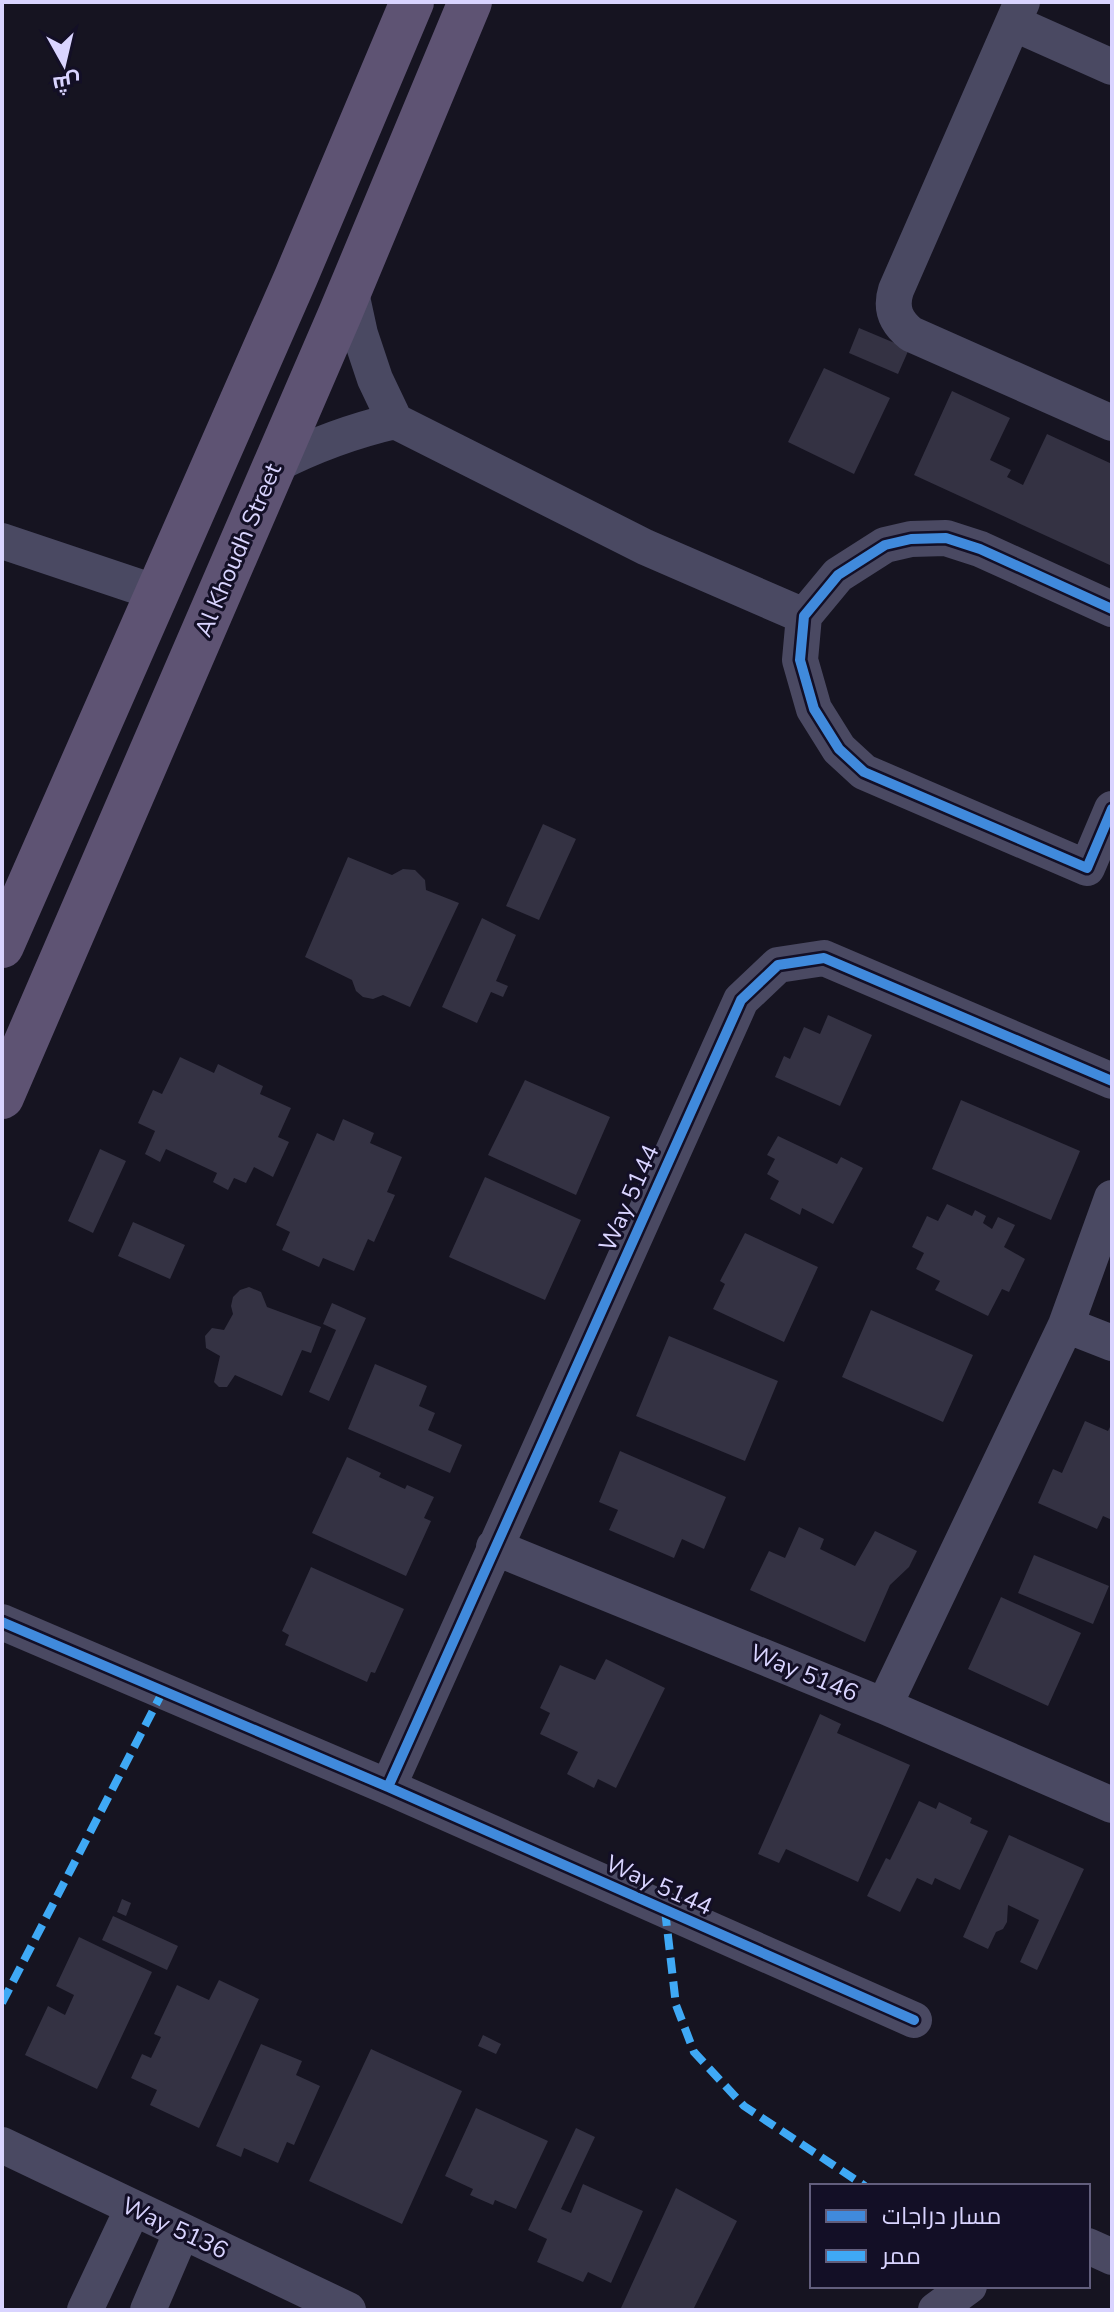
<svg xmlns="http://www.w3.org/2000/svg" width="1114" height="2312" font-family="'Nunito Sans',Cairo,sans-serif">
<rect width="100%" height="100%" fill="#161421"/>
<!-- building -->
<path fill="#343243" d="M859,328L909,349L898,374L849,353Z
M824,368L890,398L854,474L788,442Z
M952,391L1010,418L990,460L1011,470L1007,477L1023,485L1047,434L1112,464V566L914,475Z
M543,824L576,839L539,920L506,906Z
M348,857L392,875L403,869L415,870L425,880L426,890L459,903L410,1007L383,995L373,999L363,997L356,991L352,980L305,957Z
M482,918L516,935L496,981L508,986L503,997L491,992L477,1023L442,1007Z
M828,1015L872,1035L840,1106L775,1077L784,1056L790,1059L804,1027L820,1034Z
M180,1057L214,1073L218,1064L238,1074L263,1086L260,1094L291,1108L278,1137L289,1142L273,1177L254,1167L246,1183L234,1178L228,1190L213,1182L217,1173L166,1149L160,1162L145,1154L155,1131L138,1123L153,1090L162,1094Z
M525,1080L610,1117L576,1195L488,1155Z
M961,1100L1080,1151L1051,1220L932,1169Z
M343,1119L374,1133L370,1143L402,1157L387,1192L395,1195L374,1242L368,1239L354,1271L323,1258L319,1267L282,1250L290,1232L276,1225L317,1133L334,1141Z
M778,1136L837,1164L841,1157L863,1168L833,1224L802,1208L800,1215L770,1199L779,1181L767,1174L775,1159L767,1155Z
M100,1149L126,1161L93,1233L68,1221Z
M485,1177L581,1220L545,1300L449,1257Z
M947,1204L972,1216L975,1210L986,1216L983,1223L992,1229L998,1217L1015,1225L1004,1247L1025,1259L1009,1292L1002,1289L988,1316L935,1290L940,1281L916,1269L924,1253L912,1247L927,1216L938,1221Z
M133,1222L185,1245L170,1279L118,1256Z
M745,1233L818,1267L784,1342L713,1309L725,1284L720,1281Z
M249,1287L261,1292L267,1307L321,1327L311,1353L302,1350L282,1396L235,1375L227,1387H219L214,1382L220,1356L206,1348L205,1336L212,1328L224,1330L233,1314L231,1306L233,1297L240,1290Z
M332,1303L366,1318L329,1401L309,1392L336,1330L323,1324Z
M871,1310L973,1355L943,1422L842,1377Z
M669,1336L778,1381L745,1461L636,1416Z
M375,1364L427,1386L419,1406L435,1413L428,1430L462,1445L450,1473L348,1429Z
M1085,1421L1108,1431L1112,1423V1520L1103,1516L1097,1529L1038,1503L1053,1469L1062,1473Z
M620,1451L726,1497L704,1549L682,1539L674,1558L609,1530L618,1510L599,1502Z
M347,1457L381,1473L379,1477L405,1489L407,1485L434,1497L424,1518L431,1521L406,1576L312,1533Z
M799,1527L824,1539L820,1549L855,1566L875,1531L917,1551L909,1567L890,1585L865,1642L750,1590L769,1551L785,1558Z
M1034,1555L1109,1586L1093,1624L1018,1593Z
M311,1567L404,1609L375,1673L371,1672L367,1682L285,1645L289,1635L282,1631Z
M1001,1597L1081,1633L1048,1706L968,1669Z
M606,1659L665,1688L616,1788L598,1779L594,1788L567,1774L578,1752L540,1734L550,1713L540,1708L560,1665L595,1680Z
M820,1714L841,1724L837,1733L910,1765L858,1882L786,1849L779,1863L758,1854Z
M919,1801L936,1809L939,1802L972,1818L970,1823L988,1831L960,1890L935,1878L932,1885L917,1878L900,1912L867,1896L886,1858L890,1860Z
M1009,1835L1084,1869L1037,1970L1020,1962L1039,1920L1008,1905L1007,1922L1003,1929L996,1932L988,1949L963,1937Z
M122,1899L131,1903L126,1916L117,1912Z
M113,1916L178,1946L167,1970L102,1940Z
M79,1937L152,1972L97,2089L25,2055L48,2006L65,2015L74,1995L56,1986Z
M219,1980L259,1999L199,2128L150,2105L157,2090L131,2078L142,2054L151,2058L161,2037L154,2034L177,1985L209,2000Z
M483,2035L501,2044L496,2054L478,2046Z
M261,2044L302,2061L296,2075L320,2086L294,2145L287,2142L278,2163L244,2148L241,2157L216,2146Z
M371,2049L462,2091L402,2224L309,2181Z
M476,2108L548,2141L516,2209L495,2200L493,2205L470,2195L473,2189L445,2176Z
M576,2128L595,2137L561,2209L571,2213L583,2184L643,2211L611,2283L588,2272L583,2282L537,2262L547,2239L528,2230Z
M676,2188L737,2221L693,2310H625L621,2308Z"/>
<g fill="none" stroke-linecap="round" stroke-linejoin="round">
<!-- minor -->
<path stroke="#4a4962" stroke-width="36" d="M1022,2L896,290C890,309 896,322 911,334L1112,423
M1013,23L1112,67
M350,288L360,334L375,379L395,421L645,547L804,616
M275,465C314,445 352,431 395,421
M2,541L157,593
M1112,609L980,549L946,538L911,539L885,545L838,575L804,616L800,660L814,709L839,749L864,772L1087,868L1112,809
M1066,1325L1112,1343
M494,1547L884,1706L1112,1805
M2,1622L388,1787L914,2020
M884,1706L1066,1325L1112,1198
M388,1787L741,1000L778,965L824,958L1112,1081
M2,2145L348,2310
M1088,2246L1112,2257
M85,2310L133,2208
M148,2310L182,2231
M936,2310L969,2286"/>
<!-- major -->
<path stroke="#5e5373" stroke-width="44" d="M2,946L296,277L412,2
M2,1097L340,314L470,2"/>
<!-- quiet -->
<path stroke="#3fa9f5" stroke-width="8" stroke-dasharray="16 8" stroke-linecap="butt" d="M665,1910L676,2005L694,2052L744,2106L865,2186
M2,2003L163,1691"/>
<!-- cycleway casing -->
<g stroke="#130f26" stroke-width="15">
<path id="cycleway" d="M1112,609L980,549L946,538L911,539L885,545L838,575L804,616L800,660L814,709L839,749L864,772L1087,868L1112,809
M2,1622L388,1787L914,2020
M388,1787L741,1000L778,965L824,958L1112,1081"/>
</g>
<!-- cycleway -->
<use href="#cycleway" stroke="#408adc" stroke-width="10"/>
</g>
<g text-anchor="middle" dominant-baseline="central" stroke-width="6" stroke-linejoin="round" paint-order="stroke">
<!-- street labels -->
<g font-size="24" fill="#d9d4ff" stroke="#130f26">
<text transform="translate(238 550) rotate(-67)">Al Khoudh Street</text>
<text transform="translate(629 1198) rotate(-66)">Way 5144</text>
<text transform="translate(804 1673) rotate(22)">Way 5146</text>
<text transform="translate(659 1885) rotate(24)">Way 5144</text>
<text transform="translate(175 2228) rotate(25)">Way 5136</text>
</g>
</g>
<!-- border -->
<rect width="1114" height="2312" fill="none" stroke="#d9d4ff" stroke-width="8"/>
<!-- legend -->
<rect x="810" y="2184" width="280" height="104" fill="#130f26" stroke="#625e7d" stroke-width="2"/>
<rect x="826" y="2210" width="40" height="12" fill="#408adc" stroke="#625e7d" stroke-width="2"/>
<text x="882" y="2224" font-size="24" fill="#d9d4ff">مسار دراجات</text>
<rect x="826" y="2250" width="40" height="12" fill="#3fa9f5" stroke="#625e7d" stroke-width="2"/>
<text x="882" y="2264" font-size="24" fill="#d9d4ff">ممر</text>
<!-- north arrow -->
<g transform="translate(64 64) rotate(172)" stroke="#130f26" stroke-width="6" paint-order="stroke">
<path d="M0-6L14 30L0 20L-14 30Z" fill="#d9d4ff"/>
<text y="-12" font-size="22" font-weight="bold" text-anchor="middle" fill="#d9d4ff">ش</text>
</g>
</svg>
